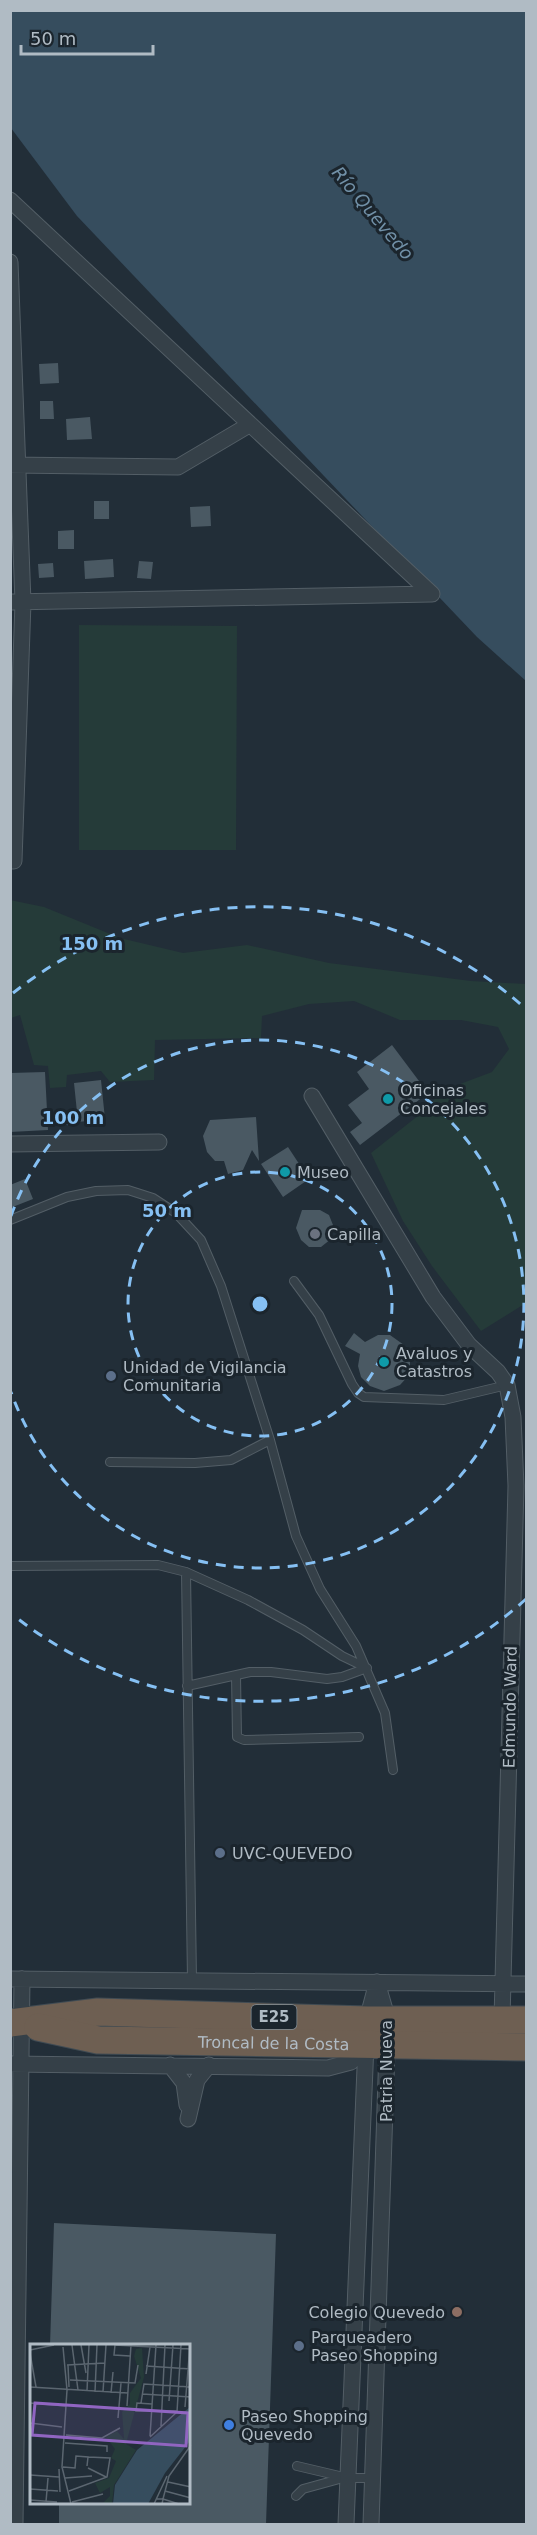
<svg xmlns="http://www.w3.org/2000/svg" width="537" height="2535" font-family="'DejaVu Sans',sans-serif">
<rect width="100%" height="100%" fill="#222e38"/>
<!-- green -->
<path fill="#253b39" d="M79,625L237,626L236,850H79Z
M10,900L44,907L120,938L183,953L247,945L329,963L471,981L526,984V1303L481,1331L432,1266L403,1221L371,1153L419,1115L444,1090L492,1072L509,1049L498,1027L461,1020H400L354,1001L309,1004L262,1016L261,1038L155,1040L154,1080L110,1082L101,1071L67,1075L66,1087L50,1088L48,1066L34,1065L20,1015L11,1018Z"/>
<!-- water -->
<path fill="#364d5e" d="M11,11H526V681L477,637L77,216L11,128Z"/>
<!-- building -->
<path fill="#4a5963" d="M58,363L59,383L40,384L39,364Z
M40,401H53L54,419H40Z
M90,417L92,439L67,440L66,419Z
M94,501H109V519H94Z
M210,506L211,526L191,527L190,507Z
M74,530V549H58V531Z
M113,559L114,577L85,579L84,561Z
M139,561L153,562L151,579L137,578Z
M53,563L54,577L39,578L38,564Z
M392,1045L428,1093L360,1145L350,1132L362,1123L348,1105L369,1089L357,1072Z
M45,1072L48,1130L10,1132V1073Z
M101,1080L105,1119L78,1122L74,1083Z
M256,1117L259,1161L252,1150L243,1170L228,1174L224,1161H215L207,1152L203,1136L210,1120Z
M288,1147L309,1179L283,1197L261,1164Z
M25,1179L33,1199L10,1208V1185Z
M302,1210H320L329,1215L333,1225L331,1239L321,1247H309L301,1240L296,1228Z
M354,1333L365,1342L378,1335H390L404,1345L410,1359V1374L400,1385L384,1391L370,1386L361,1377L358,1366L360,1354L345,1346Z
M54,2223L276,2234L266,2524H59V2504H189V2346H50Z"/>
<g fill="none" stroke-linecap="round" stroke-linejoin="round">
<!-- lane casing -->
<g stroke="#535e66" stroke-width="10">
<path id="lane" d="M10,1220L67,1197L96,1191L128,1190L153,1198L176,1213L201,1240L221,1286L270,1440L296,1536L320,1589L356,1646L385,1713L393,1770
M294,1281L319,1315L352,1384L358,1393L364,1397L444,1400L507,1385
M110,1462L195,1463L231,1460L270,1440
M10,1566L158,1565L186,1572L248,1600L303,1630L342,1656L367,1668
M186,1572L192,1980
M236,1675L237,1737L244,1740L359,1737
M187,1686L250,1672H271L327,1679L342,1677L367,1668
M297,2466L348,2478H373
M296,2496L303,2489L343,2478"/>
</g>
<!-- street casing -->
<g stroke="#535e66" stroke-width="17">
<path id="street" d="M10,200L432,594
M10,262L23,602L14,861H10
M10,465L178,467L249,425
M10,602L432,594
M312,1096L433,1297L469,1345L498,1372L507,1385L513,1417L516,1486L502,2019
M10,1144L159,1142
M10,1979L526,1984
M10,2064L328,2068L351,2062L366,2045
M170,2065L184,2083L187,2105
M188,2119L197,2080L209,2065
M15,2524L22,1979
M346,2524L367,2020L377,1982
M371,2524L388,2020L377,1982"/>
</g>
<!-- highway casing -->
<g stroke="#404b53" stroke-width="29">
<g id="highway">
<path d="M10,2023L98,2012L367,2020H526"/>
<path id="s1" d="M38,2027L98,2040L526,2047"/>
</g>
</g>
<!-- lane -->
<use href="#lane" stroke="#354048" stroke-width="8"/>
<!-- street -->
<use href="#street" stroke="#354048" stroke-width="15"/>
<!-- highway -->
<use href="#highway" stroke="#6e5f52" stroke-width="27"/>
</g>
<!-- distance rings -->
<g fill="none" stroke="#86c0f3" stroke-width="3" stroke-dasharray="10 8">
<circle cx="260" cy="1304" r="132"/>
<path d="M11 1216A264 264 0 1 1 11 1392"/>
<path d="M526 1599A397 397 0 0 1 13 1615M13 993A397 397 0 0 1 526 1009"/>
</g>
<!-- markers -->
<g fill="#0f9aa8" stroke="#1b252d" stroke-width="2">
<circle cx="388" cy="1099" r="6"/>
<circle cx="285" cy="1172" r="6"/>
<circle cx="384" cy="1362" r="6"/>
</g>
<circle fill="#6b7280" stroke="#1b252d" stroke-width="2" cx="315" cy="1234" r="6"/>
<g fill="#5c6f8a" stroke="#1b252d" stroke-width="2">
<circle cx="111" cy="1376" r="6"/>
<circle cx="220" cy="1853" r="6"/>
<circle cx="299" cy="2346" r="6"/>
</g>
<circle fill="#8d6e63" stroke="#1b252d" stroke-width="2" cx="457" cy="2312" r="6"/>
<circle fill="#3f7fe0" stroke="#1b252d" stroke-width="2" cx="229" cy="2425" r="6"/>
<g text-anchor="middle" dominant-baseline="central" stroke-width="6" stroke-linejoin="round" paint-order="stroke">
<!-- shield labels -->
<rect fill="#1b252d" stroke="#838e97" stroke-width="1.5" x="251.5" y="2005" width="45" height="24" rx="4.5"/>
<g font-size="15" font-weight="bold" fill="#b0bbc4">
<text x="274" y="2017">E25</text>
</g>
<!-- poi labels -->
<g font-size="16" fill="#b0bbc4" stroke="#1b252d" text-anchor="start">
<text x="400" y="1090">Oficinas<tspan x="400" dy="18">Concejales</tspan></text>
<text x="297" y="1172">Museo</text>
<text x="327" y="1234">Capilla</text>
<text x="396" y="1353">Avaluos y<tspan x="396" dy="18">Catastros</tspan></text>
<text x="123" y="1367">Unidad de Vigilancia<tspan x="123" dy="18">Comunitaria</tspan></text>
<text x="232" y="1853">UVC-QUEVEDO</text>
<text x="445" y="2312" text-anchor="end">Colegio Quevedo</text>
<text x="311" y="2337">Parqueadero<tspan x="311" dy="18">Paseo Shopping</tspan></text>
<text x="241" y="2416">Paseo Shopping<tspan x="241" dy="18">Quevedo</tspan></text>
</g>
<!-- street labels -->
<g font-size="16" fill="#b0bbc4" stroke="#1b252d">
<text transform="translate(510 1707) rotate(-89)">Edmundo Ward</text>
<text stroke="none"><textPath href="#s1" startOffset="237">Troncal de la Costa</textPath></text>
<text transform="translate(386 2071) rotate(-90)">Patria Nueva</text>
</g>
<!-- water labels -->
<g font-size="18" font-style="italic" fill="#7190a7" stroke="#1b252d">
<text transform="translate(373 213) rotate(50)">Río Quevedo</text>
</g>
</g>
<!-- overview -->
<g transform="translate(30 2344)">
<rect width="160" height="160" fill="#222e38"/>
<path d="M112,4L114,33L96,100L106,106L84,141L82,160H72L80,152V143L70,149L65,139L79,134L86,117L81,114L85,105L76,93L87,87L94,95L92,68L100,60V49L111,34L104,12L106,5Z" fill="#253b39"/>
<path d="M160,63V97L135,129L118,160H83L85,141L107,106Z" fill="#364d5e"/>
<path fill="none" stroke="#5b6670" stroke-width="1.5" d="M42,1L48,46M51,1L56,29M84,1L161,5M85,1L84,11L100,12M33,3L37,46L32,123L41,160M0,6L24,1M0,9L6,43M37,21L75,19M38,21L39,43M116,22L161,25M116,30L120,3M40,36L105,39L108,21M0,43L98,49M57,47L59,1M65,48L67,1M73,48L76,1M81,49L83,28M112,50L161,53M139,57L143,1M0,59L36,62M111,59L114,40L161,43M122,60L107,59L106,67H147M97,62L101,1M155,63L160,1M88,74L91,39M0,79L32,83M131,82L135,1M36,91L72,94L90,84M120,92L126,1M120,93L147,68L151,1M35,99L77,102V108M33,123L45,124L46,112L58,113L57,122M58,124L76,133M29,125L30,148M0,131L29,133M35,134L62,132M138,138L161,143M0,145L28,147M39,147L77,133L80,114L58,113M135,147L161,154M127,155H133L139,132L161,101M0,156L27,158M16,158L18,134M42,158L73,150M124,160L137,132M132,160L133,155L149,160"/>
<path fill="#9065c1" fill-opacity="0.15" stroke="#9065c1" stroke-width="3" d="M5,59L158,69L156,102L2,91Z"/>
<rect width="160" height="160" fill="none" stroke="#b0bbc4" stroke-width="3"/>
</g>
<circle cx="260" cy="1304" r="9" fill="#86c0f3" stroke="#1b252d" stroke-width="3"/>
<g font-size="18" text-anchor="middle" font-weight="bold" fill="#86c0f3" stroke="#1b252d" stroke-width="6" stroke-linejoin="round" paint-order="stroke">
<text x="92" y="950">150 m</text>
<text x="73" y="1124">100 m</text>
<text x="167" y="1217">50 m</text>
</g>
<!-- border -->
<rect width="537" height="2535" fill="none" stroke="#b0bbc4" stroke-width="24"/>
<!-- scale -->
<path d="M21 45v9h132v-9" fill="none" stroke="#b0bbc4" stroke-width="3"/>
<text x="30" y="45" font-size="18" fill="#b0bbc4" stroke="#1b252d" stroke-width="4.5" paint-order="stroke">50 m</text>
</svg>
